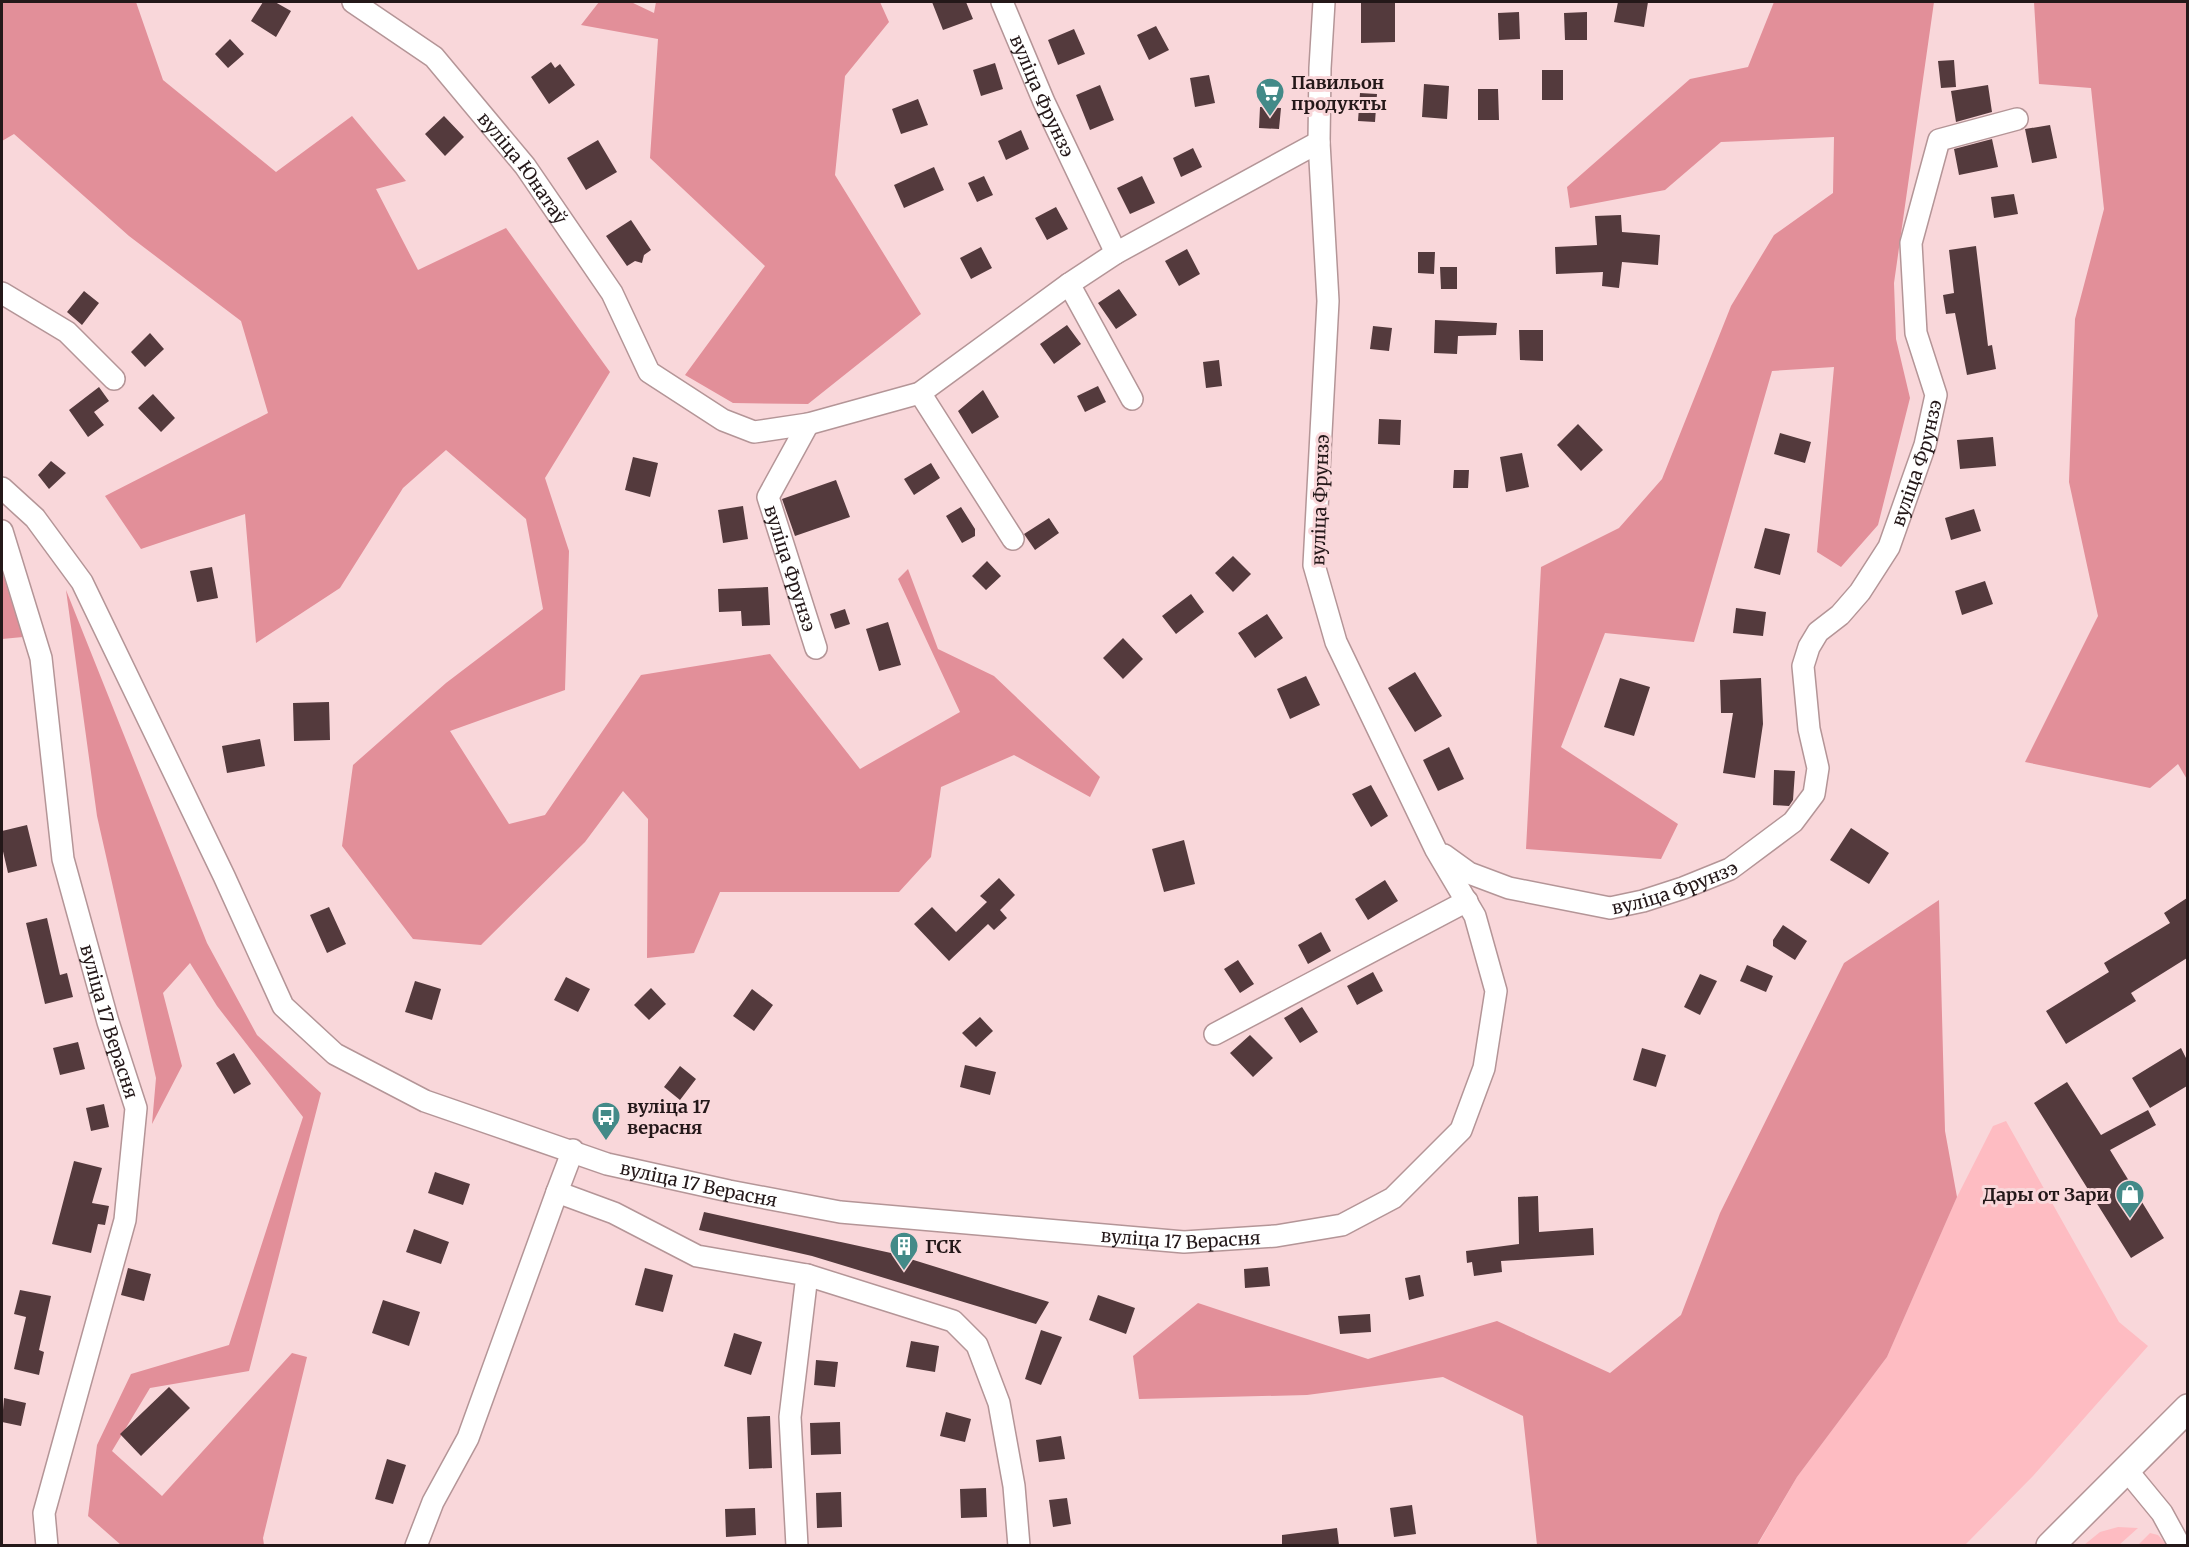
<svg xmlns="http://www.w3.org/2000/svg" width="2189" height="1547" font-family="Merriweather,serif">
<rect width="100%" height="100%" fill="#f9d7da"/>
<!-- green -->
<path fill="#febcc2" d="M2006,1121L2119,1322L2148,1346L2033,1476L1965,1545L1757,1546L1797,1477L1887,1357L1957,1197L1993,1126Z
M2118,1527L2138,1528L2119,1545H2084L2100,1532Z
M2150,1533L2158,1535L2168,1546H2137Z"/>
<!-- forest -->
<path fill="#e28f99" d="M2,2H136L163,80L276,172L352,116L406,181L376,189L418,270L506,228L610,372L545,478L569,551L565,690L450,731L509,824L545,815L641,675L770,654L860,769L960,712L898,579L908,569L938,649L994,676L1100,777L1090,797L1014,755L941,787L931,857L899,892H720L694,953L647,958L648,819L623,791L585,842L481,945L413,939L342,846L353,765L446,683L543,609L526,519L446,450L403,488L340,588L256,643L245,514L141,549L105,496L268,413L241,321L129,236L14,134L2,141Z
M599,2H631L654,13L656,2H880L889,22L845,76L835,175L921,314L808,404L733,403L685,375L765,266L650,158L658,39L581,25Z
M1774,2H1934L1894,283L1896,339L1910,398L1878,525L1841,567L1817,552L1834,367L1772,371L1694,642L1605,633L1561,747L1678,824L1661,859L1526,849L1541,567L1619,528L1662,479L1731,306L1774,235L1833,193L1834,137L1721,142L1665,190L1570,208L1567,187L1690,79L1748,67Z
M2034,2H2187L2188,781L2178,764L2150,788L2025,762L2098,616L2069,482L2075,319L2104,209L2091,88L2039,84Z
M2,571L23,637L2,639Z
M66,590L207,943L257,1035L321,1093L249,1371L150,1388L112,1451L162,1496L292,1353L307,1357L263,1538L264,1545H121L88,1516L97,1445L131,1374L229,1345L303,1117L217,1006L190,963L163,993L182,1066L152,1124L156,1078L97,816Z
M1939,900L1945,1131L1957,1197L1887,1357L1797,1477L1757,1545H1537L1523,1416L1443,1377L1307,1395L1139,1399L1133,1356L1198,1303L1368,1359L1497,1321L1610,1373L1681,1315L1720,1213L1844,963Z"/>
<!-- building -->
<path fill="#543a3d" d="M263,2H275L291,11L276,37L251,21Z
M932,2H966L973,19L943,30Z
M1361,2H1395V42L1361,43Z
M1618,2H1648L1644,27L1614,22Z
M1519,12L1520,39L1499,40L1498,13Z
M1587,12V40H1565L1564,13Z
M1156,26L1169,50L1149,60L1137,35Z
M1074,29L1085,54L1058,65L1048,40Z
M230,39L244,54L228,68L215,54Z
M1954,60L1956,87L1941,88L1938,61Z
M551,62L555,68L560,64L575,85L549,104L531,77Z
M995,63L1003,89L981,96L973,70Z
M1542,70H1563V100H1542Z
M1209,75L1215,103L1195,107L1190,78Z
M1424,84L1449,86L1447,119L1422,117Z
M1100,85L1114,120L1090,130L1076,95Z
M1988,85L1992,112L1956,122L1951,91Z
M1478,89H1498L1499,120H1478Z
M1360,93L1377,94L1375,122L1358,121Z
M918,99L928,125L901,134L892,109Z
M1260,107L1281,108L1279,129L1259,128Z
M444,116L464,137L445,156L425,134Z
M2050,125L2057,158L2032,163L2025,129Z
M1021,130L1029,149L1006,160L998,141Z
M1992,139L1998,167L1959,175L1954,149Z
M598,140L617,172L586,190L567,158Z
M1193,148L1202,167L1181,177L1173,158Z
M934,167L944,190L904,208L894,185Z
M984,176L993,195L977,202L968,183Z
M1142,176L1155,203L1130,214L1117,188Z
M2014,194L2018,214L1994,218L1991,197Z
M1056,207L1068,229L1047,240L1035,218Z
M1621,215L1622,232L1660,235L1658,265L1622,262L1619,288L1602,286L1603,272L1556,274L1555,247L1597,245L1595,216Z
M631,220L651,250L644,255L642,263L635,261L627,266L606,236Z
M1976,246L1988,346L1992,345L1996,369L1967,375L1955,313L1946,314L1943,295L1954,293L1949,250Z
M981,247L992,268L971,279L960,258Z
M1187,249L1200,274L1179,286L1165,261Z
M1418,252H1435L1434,274L1418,273Z
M1440,267H1457V289H1441Z
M1119,289L1137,315L1116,329L1098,303Z
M84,291L99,303L82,325L67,312Z
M1435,320L1497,323L1496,335L1458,336L1457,354L1434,353Z
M1067,325L1081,344L1054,364L1040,344Z
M1373,326L1392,328L1389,351L1370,349Z
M1519,330H1543V361L1520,360Z
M150,333L164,349L145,367L131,352Z
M1219,360L1222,386L1206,388L1203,362Z
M1098,386L1106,402L1085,412L1077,396Z
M99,387L109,401L94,412L104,425L88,437L69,410Z
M983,390L999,417L972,434L958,411Z
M153,394L175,418L161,432L138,408Z
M1379,419L1401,420L1400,445L1378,444Z
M1578,424L1603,450L1581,471L1557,445Z
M1780,433L1811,442L1805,463L1774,454Z
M1993,437L1996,466L1960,469L1957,440Z
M1522,453L1529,487L1506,492L1500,457Z
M633,457L658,463L650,497L625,490Z
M51,461L66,473L49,489L38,475Z
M931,463L940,478L914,495L904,479Z
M1454,470H1469L1468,488H1453Z
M836,480L850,517L795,536L782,499Z
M743,506L748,539L723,543L718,510Z
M961,507L975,529V536L962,543L946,516Z
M1974,509L1981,531L1951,540L1945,518Z
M1049,518L1059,533L1035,550L1024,534Z
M1765,528L1790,534L1780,575L1754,568Z
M1233,556L1251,574L1233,592L1215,573Z
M987,561L1001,576L986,590L972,576Z
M212,567L218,598L197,602L190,571Z
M1985,581L1993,604L1962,615L1955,591Z
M768,587L770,625L742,626L741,611L719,612L718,589Z
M1191,594L1204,612L1176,634L1162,616Z
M1736,608L1766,612L1763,636L1733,633Z
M845,609L850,624L835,629L830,614Z
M1267,614L1283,638L1255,658L1238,633Z
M888,622L901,665L879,671L866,629Z
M1123,638L1143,659L1123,679L1103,658Z
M1415,672L1442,716L1415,732L1388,688Z
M1306,676L1320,705L1290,719L1277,689Z
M1620,678L1650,687L1634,736L1604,727Z
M1761,678L1763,724L1755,778L1723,773L1733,713H1721L1720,680Z
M329,702L330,740L294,741L293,703Z
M260,739L265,766L227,773L222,746Z
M1449,747L1464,779L1438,791L1423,760Z
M1774,770L1795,771L1793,800L1789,806L1773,805Z
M1371,785L1388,816L1371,827L1352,794Z
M27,825L37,866L8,873L2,847V831Z
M1851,828L1889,853L1869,884L1830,860Z
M1184,840L1195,884L1164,892L1152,849Z
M999,878L1015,895L1000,910L1007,918L994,930L988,924L949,961L914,924L932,907L956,932L987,902L980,896Z
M1385,880L1398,901L1368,920L1355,899Z
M2187,898V958L2131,993L2136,1001L2066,1044L2046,1011L2109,972L2104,963L2170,923L2164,913Z
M329,907L346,944L327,953L310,915Z
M47,918L60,975L67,973L73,997L45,1004L26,923Z
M1783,925L1807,941L1795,960L1773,946V940Z
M1321,932L1331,951L1308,964L1298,945Z
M1238,960L1254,984L1240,993L1224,969Z
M1747,965L1773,976L1766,992L1740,981Z
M1373,972L1383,991L1357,1005L1347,986Z
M1700,974L1717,981L1700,1015L1684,1007Z
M566,977L590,989L578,1012L554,1000Z
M415,981L441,989L432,1020L405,1012Z
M651,988L666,1004L649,1020L634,1005Z
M752,989L773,1005L754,1031L733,1016Z
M1302,1007L1318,1032L1300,1043L1284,1018Z
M980,1017L993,1031L976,1047L962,1033Z
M1250,1035L1273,1058L1253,1077L1230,1053Z
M78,1042L85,1069L60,1075L53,1048Z
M1642,1048L1666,1055L1656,1087L1633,1080Z
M2181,1048L2187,1060V1086L2150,1108L2132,1078Z
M234,1053L251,1084L234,1094L216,1063Z
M965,1065L996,1072L990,1095L960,1087Z
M680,1066L696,1079L680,1100L664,1087Z
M2067,1082L2101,1135L2148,1110L2156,1125L2110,1150L2164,1238L2131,1258L2034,1103Z
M104,1104L109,1127L91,1131L86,1108Z
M74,1161L102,1168L92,1203L109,1206L105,1225L98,1224L91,1253L52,1244Z
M435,1172L470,1184L463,1205L428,1193Z
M1538,1196L1539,1232L1593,1228L1594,1255L1501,1261L1502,1272L1474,1276L1472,1262L1467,1263L1466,1251L1519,1244L1518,1197Z
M704,1212L891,1253L1049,1302L1036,1324L812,1256L699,1230Z
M414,1229L449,1242L441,1264L406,1252Z
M1268,1267L1270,1286L1245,1288L1244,1269Z
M128,1268L151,1274L144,1301L121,1295Z
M645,1268L673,1275L663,1312L635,1305Z
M1420,1275L1424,1296L1409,1300L1405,1278Z
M20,1290L51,1296L39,1350L44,1352L39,1375L14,1369L26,1317L14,1314Z
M1098,1295L1135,1308L1126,1334L1089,1320Z
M383,1300L420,1312L409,1346L372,1333Z
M1370,1314L1371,1332L1340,1334L1338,1316Z
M1041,1330L1062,1337L1041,1385L1025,1379Z
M734,1333L762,1342L751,1375L724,1366Z
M911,1341L939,1346L935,1372L906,1367Z
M816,1360L838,1362L835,1387L814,1385Z
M169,1387L190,1408L141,1456L120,1434Z
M4,1398L26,1403L21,1426L2,1422Z
M946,1412L971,1419L965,1442L940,1436Z
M770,1416L772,1468L749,1469L747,1417Z
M840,1422L841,1454L811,1455L810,1423Z
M1061,1436L1065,1459L1039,1462L1036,1440Z
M387,1459L406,1465L393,1504L375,1499Z
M986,1488L987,1517L961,1518L960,1489Z
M841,1492L842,1527L817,1528L816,1493Z
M1067,1498L1071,1524L1053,1527L1049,1500Z
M1412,1505L1416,1534L1394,1537L1390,1508Z
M755,1508L756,1535L726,1537L725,1509Z
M1337,1528L1339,1545H1282V1535Z"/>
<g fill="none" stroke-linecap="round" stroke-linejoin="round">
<!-- minor casing -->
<g stroke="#b49597" stroke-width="24">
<g id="minor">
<path id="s1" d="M353,2L434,57L525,166L612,293L649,372L723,420L754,432L808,424L920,393L1069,284L1116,253L1319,142"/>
<path id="s2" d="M1002,2L1044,102L1116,253"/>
<path d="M1069,284L1132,399"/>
<path d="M2,293L67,332L114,379"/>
<path d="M920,393L1013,539"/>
<path id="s3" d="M808,424L768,497L816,648"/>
<path id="s4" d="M2,488L35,518L82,582L224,876L283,1006L335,1054L425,1101L607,1164L729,1191L840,1212L1184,1242L1276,1236L1342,1225L1393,1198L1461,1130L1484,1068L1496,991L1475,916L1436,850L1336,642L1314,565L1328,301L1319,142L1320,68L1324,2"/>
<path id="s5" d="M2,531L41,658L63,859L108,1022L136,1108L125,1220L44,1513L47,1546"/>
<path id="s6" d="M1444,855L1469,873L1509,888L1610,908L1643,901L1683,888L1730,869L1793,822L1814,794L1818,768L1809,729L1803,666L1809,647L1818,632L1840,615L1860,592L1889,547L1925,445L1936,395L1916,333L1911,243L1939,140L2017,119"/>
<path d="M1215,1034L1467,901"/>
<path d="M573,1150L557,1192L614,1213L697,1256L807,1275L790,1417L797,1546"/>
<path d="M807,1275L953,1321L977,1345L999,1403L1014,1486L1019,1546"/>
<path d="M2125,1468L2162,1513L2180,1546"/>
<path d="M416,1546L433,1502L468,1438L557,1192"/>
</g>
</g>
<!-- major casing -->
<g stroke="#b49597" stroke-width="30">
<path id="major" d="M2050,1546L2188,1408"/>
</g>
<!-- minor -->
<use href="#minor" stroke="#fff" stroke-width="21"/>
<!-- major -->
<use href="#major" stroke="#fff" stroke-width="27"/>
</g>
<!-- icons -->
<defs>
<g id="supermarket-pin" transform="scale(1.5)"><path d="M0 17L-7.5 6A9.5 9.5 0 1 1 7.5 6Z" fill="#438a88" stroke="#f9d7da"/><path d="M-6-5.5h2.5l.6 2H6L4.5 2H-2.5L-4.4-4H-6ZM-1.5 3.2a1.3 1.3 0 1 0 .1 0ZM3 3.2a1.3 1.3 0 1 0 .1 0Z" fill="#fff"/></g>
<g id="bus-pin" transform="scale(1.5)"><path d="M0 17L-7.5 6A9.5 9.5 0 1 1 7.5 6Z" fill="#438a88" stroke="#f9d7da"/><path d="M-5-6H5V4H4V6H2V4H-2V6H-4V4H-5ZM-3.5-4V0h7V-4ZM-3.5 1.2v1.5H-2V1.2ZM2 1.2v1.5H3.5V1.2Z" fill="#fff"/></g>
<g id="shop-pin" transform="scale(1.5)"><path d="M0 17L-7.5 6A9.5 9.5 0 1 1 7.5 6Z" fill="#438a88" stroke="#f9d7da"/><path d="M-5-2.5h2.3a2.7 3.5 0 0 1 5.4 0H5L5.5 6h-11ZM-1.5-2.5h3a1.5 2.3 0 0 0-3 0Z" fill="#fff"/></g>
<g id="building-pin" transform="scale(1.5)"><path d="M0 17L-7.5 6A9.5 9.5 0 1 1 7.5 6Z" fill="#438a88" stroke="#f9d7da"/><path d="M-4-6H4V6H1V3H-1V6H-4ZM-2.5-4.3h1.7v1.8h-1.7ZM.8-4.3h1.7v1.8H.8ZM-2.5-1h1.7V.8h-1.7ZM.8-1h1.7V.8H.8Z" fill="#fff"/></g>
</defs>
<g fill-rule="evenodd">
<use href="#supermarket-pin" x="1270" y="92"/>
<use href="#bus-pin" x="606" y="1116"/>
<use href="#shop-pin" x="2130" y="1194"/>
<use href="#building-pin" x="904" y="1246"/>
</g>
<g text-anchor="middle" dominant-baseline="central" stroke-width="6" stroke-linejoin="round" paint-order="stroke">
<!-- poi labels -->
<g font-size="18" font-weight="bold" fill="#241819" stroke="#f9d7da" text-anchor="start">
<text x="1291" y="82">Павильон<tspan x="1291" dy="21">продукты</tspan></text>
<text x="627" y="1106">вуліца 17<tspan x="627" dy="21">верасня</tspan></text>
<text x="2109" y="1194" text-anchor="end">Дары от Зари</text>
<text x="925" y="1246">ГСК</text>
</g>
<!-- street labels -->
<g font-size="18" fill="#241819" stroke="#f9d7da">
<text stroke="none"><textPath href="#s2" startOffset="102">вуліца Фрунзэ</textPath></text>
<text stroke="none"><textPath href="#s1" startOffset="240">вуліца Юнатаў</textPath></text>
<text stroke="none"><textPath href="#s6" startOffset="784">вуліца Фрунзэ</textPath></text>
<text transform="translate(1320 500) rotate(-88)">вуліца Фрунзэ</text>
<text stroke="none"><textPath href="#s3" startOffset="158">вуліца Фрунзэ</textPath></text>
<text stroke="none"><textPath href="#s6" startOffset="244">вуліца Фрунзэ</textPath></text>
<text stroke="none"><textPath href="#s5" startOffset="504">вуліца 17 Верасня</textPath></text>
<text stroke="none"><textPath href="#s4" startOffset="1052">вуліца 17 Верасня</textPath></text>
<text stroke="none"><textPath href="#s4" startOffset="1538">вуліца 17 Верасня</textPath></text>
</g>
</g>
<!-- border -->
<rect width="2189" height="1547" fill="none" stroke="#241819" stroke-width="6"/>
</svg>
